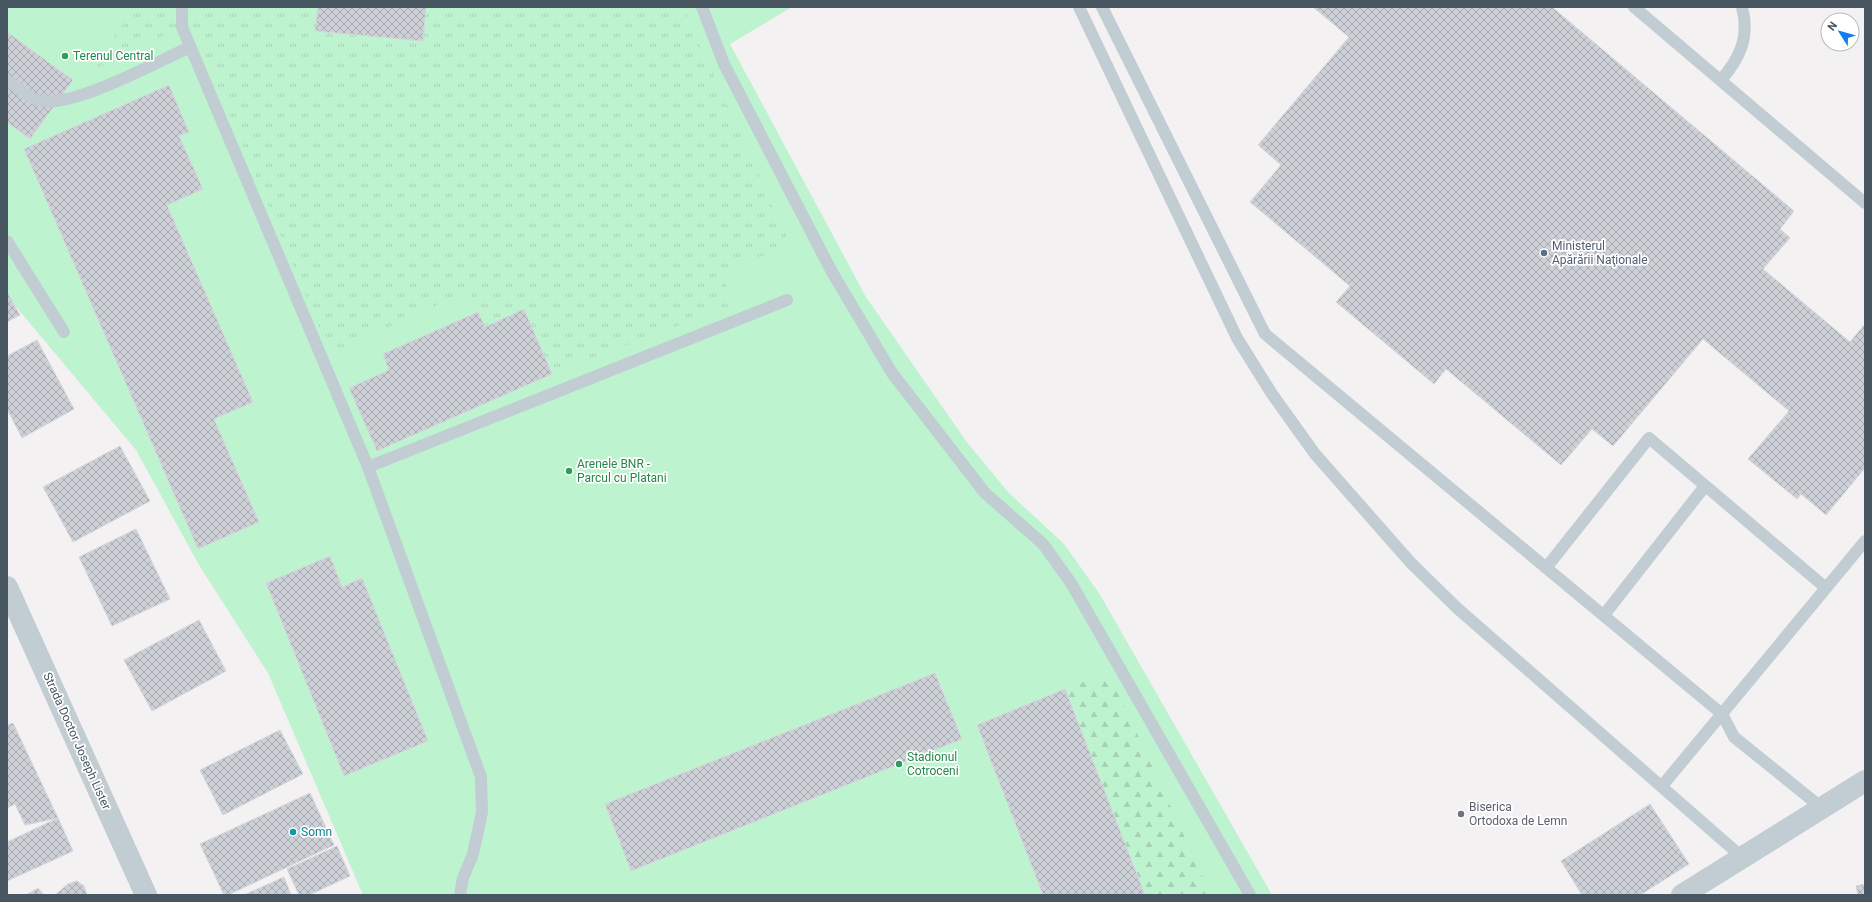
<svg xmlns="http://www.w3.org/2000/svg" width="1872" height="902" font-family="Roboto,sans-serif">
<defs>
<pattern id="forest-firs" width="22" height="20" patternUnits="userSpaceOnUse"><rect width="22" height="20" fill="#bef3cf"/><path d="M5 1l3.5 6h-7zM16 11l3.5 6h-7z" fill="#a5d2b4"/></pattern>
<pattern id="park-tufts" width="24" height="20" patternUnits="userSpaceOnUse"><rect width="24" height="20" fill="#bef3cf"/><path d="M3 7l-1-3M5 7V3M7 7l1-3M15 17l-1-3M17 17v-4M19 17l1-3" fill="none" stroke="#a5d2b4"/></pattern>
<pattern id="building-cross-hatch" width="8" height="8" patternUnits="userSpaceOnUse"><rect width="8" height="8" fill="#cdd0d6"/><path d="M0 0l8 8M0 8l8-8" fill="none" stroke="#a8acb1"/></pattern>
</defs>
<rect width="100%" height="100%" fill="#f3f1f1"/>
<!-- grass -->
<path fill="#bef3cf" d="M7,7H792L730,44L866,297L966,441L1008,492L1064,544L1099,593L1272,895H363L268,673L199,565L136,450L7,296Z"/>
<!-- forest -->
<path fill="url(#forest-firs)" d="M1109,672L1211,895H1145L1065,689Z"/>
<!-- park -->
<path fill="url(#park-tufts)" d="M136,7H683L790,244L721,274L734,304L552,374L524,310L485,327L469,291L330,353L191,22L87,73Z"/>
<!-- building -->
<path fill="url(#building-cross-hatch)" stroke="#d5d7dd" d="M318,7H426L423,41L315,31Z
M1313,7H1552L1794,211L1780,229L1790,238L1763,269L1850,342L1865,324V468L1826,515L1801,494L1797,499L1748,459L1789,411L1703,339L1613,446L1592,429L1561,465L1446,369L1434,384L1336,302L1350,286L1250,202L1281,165L1258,145L1349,37Z
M7,32L73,80L30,139L7,122Z
M169,85L189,132L179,136L203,189L167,205L253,402L214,419L259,522L198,549L24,149Z
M7,292L20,315L7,322Z
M524,309L552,374L377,451L349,388L389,370L383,354L478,312L485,327Z
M37,340L74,409L22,438L7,409V356Z
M120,446L150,501L73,542L43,487Z
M136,529L170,599L112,626L79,557Z
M330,556L342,587L362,578L428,741L344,776L266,583Z
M199,620L226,671L152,711L124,660Z
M935,673L962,739L631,871L605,804Z
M1065,689L1145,895H1043L977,725Z
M13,723L58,818L25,825L15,804L7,808V725Z
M280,730L303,774L223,815L200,770Z
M310,793L334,845L228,895H224L200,844Z
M1650,804L1689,864L1640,895H1582L1561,861Z
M58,818L73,851L7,881V842Z
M337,846L350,876L309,895H299L287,869Z
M284,877L291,895H244Z
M77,881L84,886L87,895H55L68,884Z
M1865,884V895H1858L1856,886Z
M38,888L44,895H26Z"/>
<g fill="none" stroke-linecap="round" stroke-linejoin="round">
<!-- lane -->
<path stroke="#c1ccd3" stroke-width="12" d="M182,7V27L368,467L481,777L482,812L473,854L463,878L460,895
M702,7L724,64L832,272L892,373L985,493L1043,544L1071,583L1250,895
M1079,7L1237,338L1272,394L1315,454L1411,563L1457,608L1742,857
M1102,7L1265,334L1722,714L1734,737L1822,808
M1634,7L1865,203
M7,80C16,86 25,95 35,99C65,113 159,61 190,47
M1721,80C1740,58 1750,37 1742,7
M7,241L64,332
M368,467L787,300
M1546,568L1649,438L1826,588
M1604,615L1705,486
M1662,786L1865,541"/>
<!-- street -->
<path stroke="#c1ccd3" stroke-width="22" d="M7,587L146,895
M1682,895L1865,781"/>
</g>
<!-- markers -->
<g fill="#2e9e5b" stroke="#fff" stroke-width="1.5">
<circle cx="65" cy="56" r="4"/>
<circle cx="569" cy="471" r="4"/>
<circle cx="899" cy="764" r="4"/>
</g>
<circle fill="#5c6f8a" stroke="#fff" stroke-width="1.5" cx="1544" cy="253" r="4"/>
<circle fill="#6b7280" stroke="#fff" stroke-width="1.5" cx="1461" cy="814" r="4"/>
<circle fill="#0f9aa8" stroke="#fff" stroke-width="1.5" cx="293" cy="832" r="4"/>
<g text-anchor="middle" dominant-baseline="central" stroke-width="3.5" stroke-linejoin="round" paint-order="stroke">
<!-- leisure labels -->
<g font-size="12" fill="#27864d" stroke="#fff" text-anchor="start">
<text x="73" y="56">Terenul Central</text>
<text x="577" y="464">Arenele BNR -<tspan x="577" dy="14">Parcul cu Platani</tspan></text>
<text x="907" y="757">Stadionul<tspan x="907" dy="14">Cotroceni</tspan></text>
</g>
<!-- service labels -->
<g font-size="12" fill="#4e5e75" stroke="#fff" text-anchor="start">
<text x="1552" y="246">Ministerul<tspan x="1552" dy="14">Apărării Naţionale</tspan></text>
</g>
<!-- street labels -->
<g font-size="12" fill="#475660" stroke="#fff">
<text transform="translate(77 741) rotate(66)">Strada Doctor Joseph Lister</text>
</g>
<!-- worship labels -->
<g font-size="12" fill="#5b616d" stroke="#fff" text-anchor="start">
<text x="1469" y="807">Biserica<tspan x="1469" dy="14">Ortodoxa de Lemn</tspan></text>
</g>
<!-- culture labels -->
<g font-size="12" fill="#0d838f" stroke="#fff" text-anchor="start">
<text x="301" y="832">Somn</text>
</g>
</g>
<!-- border -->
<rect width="1872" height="902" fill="none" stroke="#475660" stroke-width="16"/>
<!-- north arrow -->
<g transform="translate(1840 32) rotate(307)"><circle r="19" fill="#ffffff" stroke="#b5bbbf"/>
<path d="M0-3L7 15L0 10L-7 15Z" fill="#0d80f2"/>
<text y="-6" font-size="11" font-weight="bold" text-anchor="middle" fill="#475660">N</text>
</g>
</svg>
